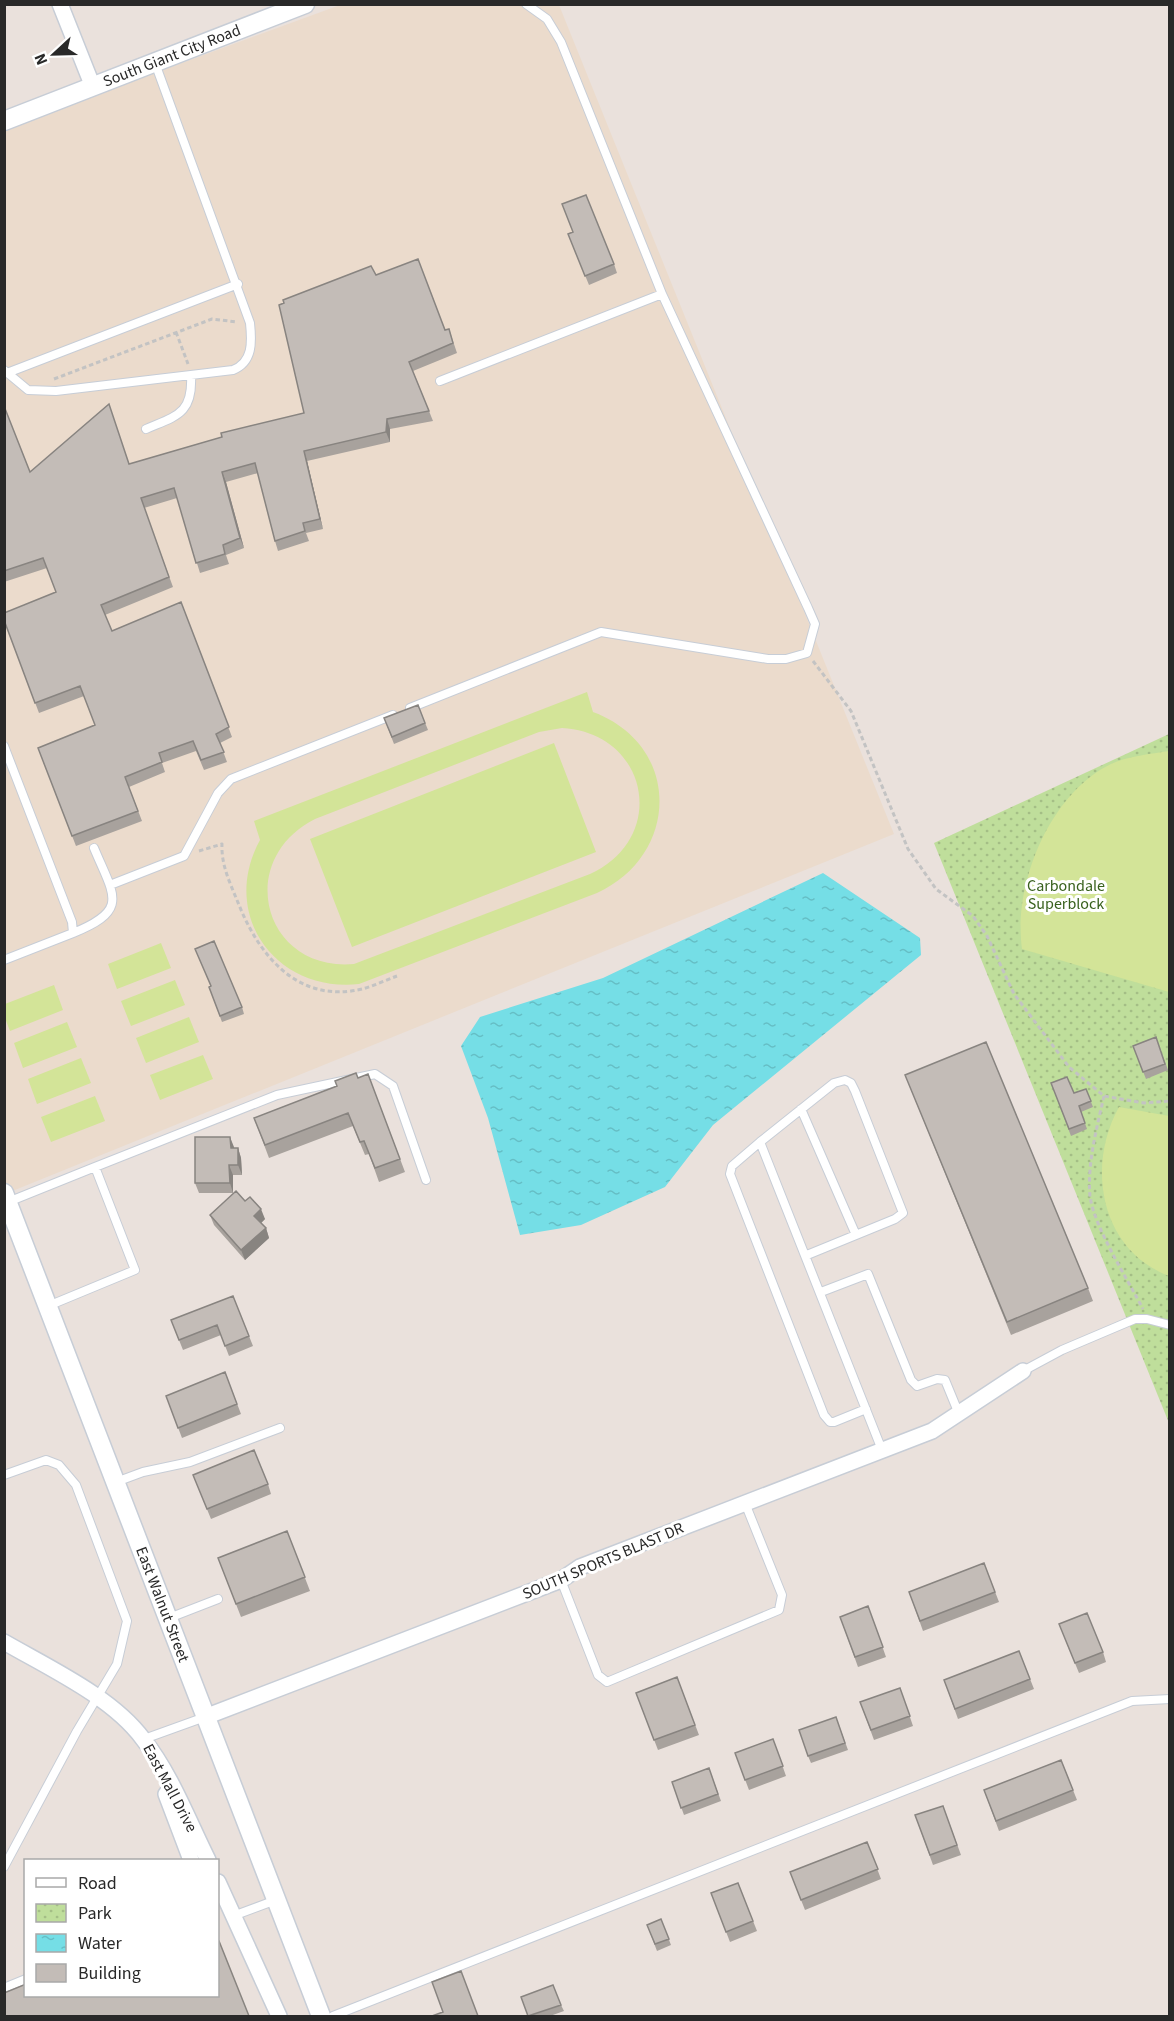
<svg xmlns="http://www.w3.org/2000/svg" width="1174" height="2021" font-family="'Source Sans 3',sans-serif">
<defs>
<pattern id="park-dots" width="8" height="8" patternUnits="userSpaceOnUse" patternTransform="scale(1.5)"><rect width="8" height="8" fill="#bfde9b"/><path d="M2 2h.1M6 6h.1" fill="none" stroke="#a4be86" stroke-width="1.8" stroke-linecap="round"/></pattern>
<pattern id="water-ripples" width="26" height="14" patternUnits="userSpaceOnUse" patternTransform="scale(1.5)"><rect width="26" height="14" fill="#75dee6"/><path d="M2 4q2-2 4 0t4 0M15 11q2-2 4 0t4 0" fill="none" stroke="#65bec5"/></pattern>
</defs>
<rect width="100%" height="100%" fill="#eae1dc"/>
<!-- education -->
<path fill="#ebdbcc" d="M340,5H559L894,834L5,1194V128Z"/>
<!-- park -->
<path fill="url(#park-dots)" d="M1169,734V1423L934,843Z"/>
<!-- pitch -->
<path fill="#d3e498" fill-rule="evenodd" d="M587,692L593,712C682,745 680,855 597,893L359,984C276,993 219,915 260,840L254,821ZM562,728C649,733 669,838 590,874L354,964C263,972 234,860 315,819L539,732Z
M554,743L596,852L352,947L310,839Z
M1169,751V992L1022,949C1013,885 1049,794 1111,764C1128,756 1151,754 1169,751Z
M161,943L171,968L117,989L108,964Z
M175,980L185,1005L131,1026L121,1001Z
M54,985L63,1010L10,1031L5,1018V1004Z
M189,1017L199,1042L146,1063L136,1038Z
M67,1022L77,1047L23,1068L14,1043Z
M203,1055L213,1079L160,1100L150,1075Z
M81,1058L91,1083L37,1104L28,1079Z
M95,1096L105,1121L51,1142L41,1117Z
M1119,1107L1169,1116V1276C1100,1250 1086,1166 1119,1107Z"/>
<!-- water -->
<path fill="url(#water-ripples)" d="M823,873L920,938L921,955L713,1125L665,1187L581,1225L520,1235L488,1118L461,1046L480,1017L603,978Z"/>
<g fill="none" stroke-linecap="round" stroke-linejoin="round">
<!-- service casing -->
<g stroke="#c7cdd6" stroke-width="10">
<path id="service" d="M4,370L28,390L56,391L233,370C253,362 252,342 250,323L155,63
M7,373L238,284
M440,381L662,294L561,42L547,19L526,4
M146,429C176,416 193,414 191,376
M410,708L601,632L768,659H786L807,653L815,624L808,608L662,294
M4,746L72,922L73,933L4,960
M110,885L184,856L218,793L231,779L393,715
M73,933C130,910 114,896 94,848
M801,1109L856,1235
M760,1142L732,1166L730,1174L824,1415L830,1422H834L866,1409
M95,1167L277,1095L375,1074L393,1086L426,1180
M8,1202L95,1167L135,1270L48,1306
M807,1255L895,1219L903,1213L855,1091L851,1083L845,1080L834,1083L760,1142L882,1450
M821,1292L868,1274L911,1380L917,1386L937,1379L945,1380L959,1414
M1023,1371L1062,1350L1135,1319H1147L1170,1325
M4,1475L46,1460L59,1465L76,1485L127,1621L117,1664L77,1731L4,1867
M116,1482L143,1472L190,1462L280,1428
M561,1580L598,1675L607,1682L779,1610L782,1595L745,1503
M169,1618L218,1599
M144,1739L205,1717
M233,1916L276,1900
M4,1988L26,1979
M333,2016L1132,1701L1170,1699"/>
</g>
<!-- minor casing -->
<g stroke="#c7cdd6" stroke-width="18">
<path id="minor" d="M60,4L93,87
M4,1642C49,1668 112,1697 143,1739C171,1774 188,1820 208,1860
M205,1717L561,1580L580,1567L932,1431L1023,1371
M166,1794L191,1860
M218,1882L279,2016"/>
</g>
<!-- tertiary casing -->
<g stroke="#c7cdd6" stroke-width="21">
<g id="tertiary">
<path id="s1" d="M4,121L305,4"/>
<path id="s2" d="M4,1193L321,2016"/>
</g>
</g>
<!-- path -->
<path stroke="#c3c3c3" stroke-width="3" stroke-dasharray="4.5 3" stroke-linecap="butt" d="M176,332L188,364
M54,379L212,319L237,322
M813,661L851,711L908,849L936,889L973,916L987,936L1014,994L1069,1067L1104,1096L1144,1103L1170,1101
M199,851L222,844C221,866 231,885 239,905C260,957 299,1004 362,989C374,986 386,980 397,976
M1104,1096C1097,1127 1087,1164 1090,1196C1094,1227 1128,1280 1143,1309"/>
<!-- service -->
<use href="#service" stroke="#fff" stroke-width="8"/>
<!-- minor -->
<use href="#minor" stroke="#fff" stroke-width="15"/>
<!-- tertiary -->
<use href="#tertiary" stroke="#fff" stroke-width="18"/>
</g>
<!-- wall -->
<path fill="#a8a29d" d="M573,232L614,264L617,273L589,285L568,234Z
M376,275L445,330L449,329L457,353L413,371L433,421L390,429V442L307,461L323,529L306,533L309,541L278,551L275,541L258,473L226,482L244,548L226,555L229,564L200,573L177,498L144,508L173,587L105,615L112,631L181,602L232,737L220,743L227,762L204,770L196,751L162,763L165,772L129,787L142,821L76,846L38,748L95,725L84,696L39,713L4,620L56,592L47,568L4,582V406L30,472L129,464L304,413Z
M418,705L428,730L394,744L384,718Z
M209,987L242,1007L244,1014L222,1022Z
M1156,1037L1168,1070L1146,1079L1133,1046Z
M368,1074L405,1172L379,1182L369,1154L365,1155L353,1126L269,1158L254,1118Z
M905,1075L1088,1288L1093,1301L1011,1335Z
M1051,1083L1074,1093L1086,1089L1093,1107L1081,1112L1087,1129L1071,1136Z
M234,1147V1148H238L241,1158L242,1175H233V1193H199L195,1183Z
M245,1201L265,1219L261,1223L266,1228L269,1238L245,1260L214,1225L210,1215Z
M233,1296L253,1346L229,1356L221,1335L183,1350L171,1320Z
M225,1372L241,1414L182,1438L166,1396Z
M193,1475L268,1484L271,1494L211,1519Z
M287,1531L310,1591L241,1617L218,1558Z
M984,1563L999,1602L923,1631L909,1592Z
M868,1606L886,1657L858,1667L840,1617Z
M1063,1634L1103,1652L1106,1662L1079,1673Z
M1019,1651L1034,1689L958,1719L944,1680Z
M677,1677L699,1735L658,1750L636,1693Z
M900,1688L913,1726L874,1740L860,1702Z
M836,1717L848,1750L811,1763L808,1756Z
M773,1739L786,1776L749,1790L735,1753Z
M1061,1760L1077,1800L999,1831L984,1790Z
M709,1768L721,1801L684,1815L672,1782Z
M943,1806L961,1855L933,1865L915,1815Z
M867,1842L881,1879L805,1910L790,1872Z
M738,1883L757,1931L730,1942L711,1893Z
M661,1919L671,1945L657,1951L647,1925Z
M561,2005L564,2011L550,2016H528Z"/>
<!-- shaded-wall -->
<path fill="#888480" d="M387,419L390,429V442L386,432Z
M304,451L307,461L323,529L320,519Z
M222,472L226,482L244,548L240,538Z
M230,1137L234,1147V1158L231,1148Z
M238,1148L241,1158L242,1175L238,1165Z
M229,1165L233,1175V1193L230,1183Z
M261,1209L265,1219L258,1226L254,1216Z
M266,1228L269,1238L245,1260L241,1250Z"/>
<!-- building -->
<path fill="#c3bcb7" stroke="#888480" stroke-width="1.5" d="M586,195L614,264L585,276L568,234L573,232L562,204Z
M418,259L445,330L449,329L453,343L409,362L429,411L387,419L386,432L304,451L320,519L303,523L305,531L275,541L255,463L222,472L240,538L223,545L225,554L196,563L174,488L141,498L169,577L101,605L112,631L181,602L229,727L216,734L224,752L201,760L193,741L159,753L162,762L125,777L138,811L72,836L38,748L95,725L80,686L35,703L4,620V613L56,592L43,558L4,571V406L30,472L109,404L129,464L222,437L221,433L304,413L279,305L284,303L283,300L371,266L376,275Z
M418,705L425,723L392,737L384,718Z
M214,941L242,1007L220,1016L209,987L211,986L195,949Z
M1156,1037L1165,1064L1143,1072L1133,1046Z
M986,1042L1088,1288L1007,1322L905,1075Z
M356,1073L358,1078L368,1074L400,1159L375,1168L364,1141L360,1142L348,1113L265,1145L254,1118L337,1086L335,1081Z
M1067,1077L1074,1093L1086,1089L1091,1101L1079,1106L1085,1123L1069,1129L1051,1083Z
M195,1137H230L231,1148H238V1165H229L230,1183H195Z
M236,1191L245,1201L250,1197L261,1209L254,1216L266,1228L241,1250L210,1215Z
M233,1296L249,1336L225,1346L217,1325L179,1340L171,1320Z
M225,1372L237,1404L178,1428L166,1396Z
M254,1450L268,1484L207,1509L193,1475Z
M287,1531L305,1577L236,1604L218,1558Z
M984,1563L995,1592L920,1621L909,1592Z
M868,1606L883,1647L855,1657L840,1617Z
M1087,1613L1103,1652L1075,1663L1059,1624Z
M1019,1651L1030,1679L955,1709L944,1680Z
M677,1677L695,1725L654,1740L636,1693Z
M900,1688L910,1716L871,1730L860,1702Z
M836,1717L845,1743L808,1756L799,1730Z
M773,1739L783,1766L745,1780L735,1753Z
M1061,1760L1073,1790L996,1821L984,1790Z
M709,1768L718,1794L681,1808L672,1782Z
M943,1806L957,1845L930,1855L915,1815Z
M867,1842L878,1869L801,1900L790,1872Z
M738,1883L753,1921L726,1932L711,1893Z
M661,1919L669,1939L655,1944L647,1925Z
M218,1941H219L249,2016H4V1993L26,1984V1995H218Z
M461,1971L478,2016H432L443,2012L432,1982Z
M553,1985L561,2005L528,2016L521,1997Z"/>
<g text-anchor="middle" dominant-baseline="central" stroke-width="6" stroke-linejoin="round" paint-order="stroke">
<!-- street labels -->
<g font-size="16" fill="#292929" stroke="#fff">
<text stroke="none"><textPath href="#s1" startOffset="180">South Giant City Road</textPath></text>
<text transform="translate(603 1561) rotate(-23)">SOUTH SPORTS BLAST DR</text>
<text stroke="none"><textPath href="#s2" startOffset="441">East Walnut Street</textPath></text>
<text transform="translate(170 1788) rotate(62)">East Mall Drive</text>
</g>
<!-- park labels -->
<g font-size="16" fill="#39611e" stroke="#fff">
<text x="1066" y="886">Carbondale<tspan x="1066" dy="18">Superblock</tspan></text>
</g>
</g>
<!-- border -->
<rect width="1174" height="2021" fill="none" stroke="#292929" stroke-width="12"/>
<!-- legend -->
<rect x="24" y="1859" width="195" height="138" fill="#ffffff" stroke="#a9a9a9" stroke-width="1.5"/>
<rect x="36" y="1878" width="30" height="9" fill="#ffffff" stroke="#a9a9a9" stroke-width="1.5"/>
<text x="78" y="1889" font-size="18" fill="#292929">Road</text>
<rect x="36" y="1904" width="30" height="18" fill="url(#park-dots)" stroke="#a9a9a9" stroke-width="1.5"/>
<text x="78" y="1919" font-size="18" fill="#292929">Park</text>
<rect x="36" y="1934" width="30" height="18" fill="url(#water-ripples)" stroke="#a9a9a9" stroke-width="1.5"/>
<text x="78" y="1949" font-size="18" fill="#292929">Water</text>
<rect x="36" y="1964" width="30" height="18" fill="#c3bcb7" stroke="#a9a9a9" stroke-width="1.5"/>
<text x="78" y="1979" font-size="18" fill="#292929">Building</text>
<!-- north arrow -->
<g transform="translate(54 54) rotate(248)" stroke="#ffffff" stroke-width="4.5" paint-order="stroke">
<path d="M0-4.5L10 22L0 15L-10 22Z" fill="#292929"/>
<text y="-9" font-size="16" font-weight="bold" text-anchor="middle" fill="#292929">N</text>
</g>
</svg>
